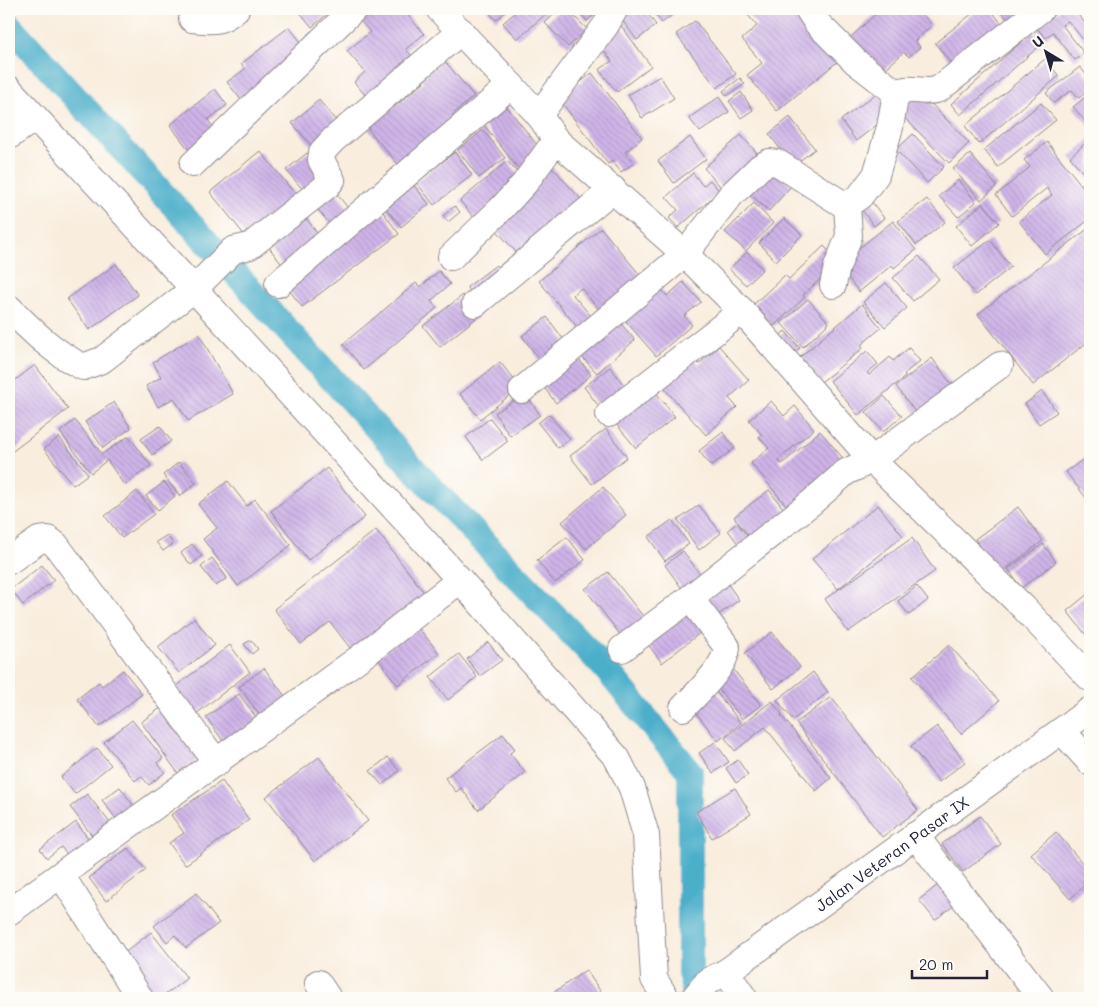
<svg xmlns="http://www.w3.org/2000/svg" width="1099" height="1007" font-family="Mali,sans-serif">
<defs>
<pattern id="building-back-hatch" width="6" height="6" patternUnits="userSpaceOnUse" patternTransform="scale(1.25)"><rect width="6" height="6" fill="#cfb4e8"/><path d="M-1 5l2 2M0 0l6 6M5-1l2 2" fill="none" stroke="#b19ac8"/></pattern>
</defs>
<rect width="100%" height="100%" fill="#fdfcf7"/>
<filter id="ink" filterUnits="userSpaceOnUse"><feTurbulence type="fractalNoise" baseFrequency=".02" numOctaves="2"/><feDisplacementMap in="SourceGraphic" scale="10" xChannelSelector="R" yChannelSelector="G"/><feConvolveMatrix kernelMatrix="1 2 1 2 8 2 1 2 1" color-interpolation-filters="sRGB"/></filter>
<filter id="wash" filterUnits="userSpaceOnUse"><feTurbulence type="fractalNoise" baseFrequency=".0096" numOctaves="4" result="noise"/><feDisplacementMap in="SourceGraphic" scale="20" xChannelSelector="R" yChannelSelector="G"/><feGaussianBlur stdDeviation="1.12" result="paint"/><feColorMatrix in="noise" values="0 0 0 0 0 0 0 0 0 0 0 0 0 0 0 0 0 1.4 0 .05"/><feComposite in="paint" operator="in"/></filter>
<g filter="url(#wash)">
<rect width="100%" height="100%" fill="#f9eddd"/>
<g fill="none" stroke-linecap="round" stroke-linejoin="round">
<!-- canal -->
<path stroke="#4bafca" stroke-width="26" d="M9,25L422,478L605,668L690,772V973L696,998"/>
</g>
<g id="blocks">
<!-- building -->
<path fill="url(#building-back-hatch)" d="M297,9H333L312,27Z
M364,9H391L393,12L397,9H402L424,34L406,49L412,56L372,103L354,82L365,72L347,51L370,32L356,16Z
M486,9H509L496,20Z
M519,9H543L547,13L517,39L503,23Z
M560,9H567L587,29L568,47L545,23Z
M576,9H602L587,21Z
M620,9H644L656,25L637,40L616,12Z
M651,9H680L662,23Z
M743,9H792L837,62L777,111L747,75L762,63L742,39L757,26Z
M881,9H917L932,25L915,41L920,47L909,57L904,52L882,72L850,38Z
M978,9H990L1007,30L957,71L935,43Z
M999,9H1035L1013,26Z
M1061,9H1073L1090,29V38L1085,42L1068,21L1062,25L1084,53L1075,60L1053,32L1045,38L1037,28Z
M695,21L736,74L717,88L676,34Z
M619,23L651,66L617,92L599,70L612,61L596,40Z
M289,27L309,52L246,106L227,82L245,69L241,64Z
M1033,32L1043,43L960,115L951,104Z
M443,59L474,96L452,115L456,121L403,170L363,123L387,101L393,108L424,82L420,79Z
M1045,59L1059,76L979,144L965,126Z
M1080,67L1088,77L1090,75V89L1079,98L1072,90L1054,103L1046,93Z
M592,73L642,138L625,152L634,163L621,172L612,161L608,164L559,99Z
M660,76L674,98L642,118L628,95Z
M740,78L745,84L727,96L723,91Z
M215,89L227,105L208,120L215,130L189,150L170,125Z
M919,91L969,143L949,163L898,111Z
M741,92L753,110L741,118L729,101Z
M877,93L892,113L856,141L841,120Z
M1090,93V127L1073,107Z
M719,97L729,112L700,132L689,118Z
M319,100L341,127L314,149L292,123Z
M503,102L542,151L519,169L480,120Z
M1041,103L1056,120L998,167L984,150Z
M790,117L815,149L793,166L769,134Z
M483,130L505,158L479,178L458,150Z
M913,134L944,167L927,183L896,150Z
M741,135L764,161L727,194L704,168Z
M690,137L706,159L674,183L658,161Z
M1090,139V181L1070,157Z
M1047,142L1090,196V219L1045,254L1019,221L1052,195L1047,188L1012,216L996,195L1030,167L1024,160Z
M260,151L301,201L250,242L210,192Z
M455,152L472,175L434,205L416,182Z
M307,153L330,181L310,198L286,170Z
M970,154L997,186L981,200L953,169Z
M507,161L523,179L476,220L460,201Z
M551,166L586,205L524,261L489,222Z
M769,166L792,185L769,211L747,192Z
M693,173L703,186L710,180L723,195L713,197L678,228L669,218L678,210L666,197Z
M958,180L976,202L958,217L939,196Z
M412,183L429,204L401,227L384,206Z
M333,189L352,213L333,228L314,205Z
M868,197L884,218L874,226L858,205Z
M927,199L945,222L916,245L898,221Z
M754,203L773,223L746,251L725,232Z
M983,203L999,223L972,246L956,226Z
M455,206L460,212L448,222L443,216Z
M381,209L399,234L302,307L284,283Z
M303,214L323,241L286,270L265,242Z
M784,218L802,235L776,261L759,243Z
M893,221L916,250L894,268L892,265L859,292L838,265Z
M1090,227V340L1033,385L978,314Z
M601,228L646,282L605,317L581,288L573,295L596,322L583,334L539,281Z
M990,240L1011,267L976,295L954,268Z
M824,246L839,262L803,295L805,297L774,326L754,304L785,275L789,279Z
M747,252L763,269L746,285L729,269Z
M919,256L939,279L913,301L893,278Z
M116,264L138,295L89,330L67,299Z
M496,265L503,274L474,296L467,287Z
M439,271L450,284L431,301L437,308L364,370L343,344L416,283L420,287Z
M683,282L701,302L684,316L692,325L656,356L623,318L660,287L667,296Z
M886,283L907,308L885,327L863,302Z
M463,295L480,315L440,347L423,326Z
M808,299L829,323L803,347L781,323Z
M862,304L881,328L861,345L863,348L821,382L800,357Z
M547,317L569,347L544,366L522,336Z
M617,319L635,340L597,373L578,352Z
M785,331L800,348L791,355L777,338Z
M199,334L233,394L188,421L174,398L158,407L146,386L161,377L153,362Z
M719,346L749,380L729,398L737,407L706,435L663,387L694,359L699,364Z
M909,348L920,361L904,374L906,376L858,415L830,381L867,351L878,364L867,373L869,375L890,357L893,361Z
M578,358L591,375L556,403L542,385Z
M932,358L955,389L919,417L896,386Z
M500,362L520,387L480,419L460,394Z
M35,365L68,409L9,454V385Z
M610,367L631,394L605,414L584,387Z
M651,386L675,417L636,448L611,418Z
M1042,391L1057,412L1039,424L1025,404Z
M525,393L540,415L510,436L495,413Z
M884,396L902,416L883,432L866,412Z
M771,401L784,416L795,406L814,429L778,460L782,464L820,431L847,463L791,511L751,463L769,448L759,437L762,435L749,420Z
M114,402L131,428L103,448L85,422Z
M549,414L570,439L558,448L538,423Z
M490,418L508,441L483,460L466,437Z
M75,420L102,454L129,436L151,466L124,485L107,460L91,473L60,432Z
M160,426L171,441L152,455L141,439Z
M606,429L627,457L592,484L570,456Z
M723,432L735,448L711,466L699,451Z
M59,437L88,474L73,485L44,449Z
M1090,454V503L1066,472Z
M179,462L196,483L180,496L163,475Z
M327,468L365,517L308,560L271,511Z
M228,481L247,506L255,499L291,545L238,586L203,539L217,528L198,504Z
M164,482L175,496L158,510L146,496Z
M603,487L626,515L586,549L562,522Z
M769,490L786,512L751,539L734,517Z
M137,491L154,514L122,538L105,516Z
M699,505L721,533L699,550L678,520Z
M878,505L903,536L838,589L812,559Z
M1018,507L1043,541L1000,573L975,539Z
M672,520L689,544L665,561L648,537Z
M737,523L754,545L744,552L728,530Z
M376,530L427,596L354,653L330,622L301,644L274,609Z
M167,535L173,544L163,551L156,542Z
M567,537L585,560L555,583L537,560Z
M912,538L935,571L848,632L825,599Z
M192,544L202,556L191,565L181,553Z
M1043,544L1056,562L1021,588L1008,569Z
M683,551L705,581L686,594L665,565Z
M212,558L227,578L216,586L201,567Z
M42,565L54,580L23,605L11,589Z
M608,572L646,620L623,638L585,589Z
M725,580L739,600L714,618L699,598Z
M917,586L928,600L909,615L898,601Z
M1090,592V640L1067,611Z
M687,606L705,629L662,663L644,639Z
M194,618L215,645L179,673L158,647Z
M417,626L439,653L398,685L377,658Z
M772,632L800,667L773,689L745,653Z
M251,640L258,649L252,654L244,644Z
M488,642L502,660L480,676L467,659Z
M230,645L250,672L196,714L176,686Z
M949,645L999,701L961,734L912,677Z
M459,654L477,677L448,700L430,677Z
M264,668L291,704L266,723L239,687Z
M733,669L761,705L742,719L714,683Z
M123,670L142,694L99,727L77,699L99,682L102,686Z
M813,672L828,692L793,720L777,700Z
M712,687L741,723L718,741L690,705Z
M239,694L261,724L228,748L206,717Z
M831,697L918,810L882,837L796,723Z
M772,701L782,714L781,715L831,778L816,791L765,727L735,751L725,738Z
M169,702L206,754L178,773L141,722Z
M132,720L163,758L157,763L165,772L149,785L141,776L135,781L104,742Z
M937,726L965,762L939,782L911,746Z
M503,734L515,749L510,753L525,773L478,810L461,788L456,792L445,778Z
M715,742L729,762L713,773L699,753Z
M97,748L111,765L75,794L61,777Z
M319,757L368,821L315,861L266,797Z
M388,757L399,771L382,785L370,771Z
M738,760L748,775L736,783L726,768Z
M222,781L249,820L185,865L169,843L184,833L171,815Z
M120,787L140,814L122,827L102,800Z
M735,788L751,814L712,838L696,812Z
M87,794L115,829L97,842L70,807Z
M980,816L1001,844L963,872L942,844Z
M76,822L94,846L73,862L61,847L47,858L40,849Z
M1056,832L1090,872V881L1070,899L1031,854Z
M128,848L146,870L106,901L89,878Z
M944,880L960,901L935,920L919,900Z
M196,893L219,923L186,948L175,935L167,942L154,926Z
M151,932L187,978L161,998H148L117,959Z
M586,970L605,998H557L553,993Z"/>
</g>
</g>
<g filter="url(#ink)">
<use href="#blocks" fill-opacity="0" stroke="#8e888c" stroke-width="1"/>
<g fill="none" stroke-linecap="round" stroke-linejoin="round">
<!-- minor casing -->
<g stroke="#8e888c" stroke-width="28">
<g id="minor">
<path d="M439,9L539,115L556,140L685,254L742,311L872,460L1023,607L1090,678"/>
<path d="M808,9L817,23L856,62L896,93C912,85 924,95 939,89L1041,9"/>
<path d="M192,19C212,21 220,23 236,9"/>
<path d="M461,31L333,140L322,152L321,160L332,180L328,185L250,246L233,250L194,289L460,580L617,758L632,788L646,835L654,979L666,998"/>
<path d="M9,89L194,289L102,360L83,367C54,353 31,330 9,308"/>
<path d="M539,115L606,25L615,9"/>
<path d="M9,136L35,118"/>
<path d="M193,164L354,9"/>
<path d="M451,257L500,210L524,184L556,140"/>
<path d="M278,284L511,85"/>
<path d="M833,285L837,267L849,236L847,205"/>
<path d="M475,304L613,189"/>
<path d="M522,390L685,254L731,195L760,167L769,162L778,163L841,203L847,205L860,196L876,175L890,127L896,93"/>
<path d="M609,414L742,311"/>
<path d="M9,561L39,540L48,539L56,545L217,763"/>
<path d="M622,649L690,598L812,502L846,472L872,460L1000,365"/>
<path d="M683,708C697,693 726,667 727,647L690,598"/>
<path d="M1062,731L1090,762"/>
<path d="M915,835L1041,998"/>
<path d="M61,875L140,998"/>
<path d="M9,912L369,651L460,580"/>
<path d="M726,972L744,998"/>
<path d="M318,983L328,998"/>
<path id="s1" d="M694,998L708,981L726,972L1090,710"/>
</g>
</g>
<!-- minor -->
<use href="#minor" stroke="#fff" stroke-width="26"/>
</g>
</g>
<g text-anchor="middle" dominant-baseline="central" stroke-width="5" stroke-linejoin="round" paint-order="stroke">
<!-- street labels -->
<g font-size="16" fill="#22223b" stroke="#fdfcf7">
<text stroke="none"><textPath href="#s1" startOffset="246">Jalan Veteran Pasar IX</textPath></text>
</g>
</g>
<!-- margin -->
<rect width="1099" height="1007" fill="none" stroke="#fdfcf7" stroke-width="30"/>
<!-- north arrow -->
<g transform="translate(1046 52) rotate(322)" stroke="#fdfcf7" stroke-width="4" paint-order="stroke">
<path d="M0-4L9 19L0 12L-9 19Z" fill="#22223b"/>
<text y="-8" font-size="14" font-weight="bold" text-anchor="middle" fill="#22223b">U</text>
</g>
<!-- scale -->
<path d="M912 970v8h75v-8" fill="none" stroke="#22223b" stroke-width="2.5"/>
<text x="919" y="970" font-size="15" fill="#22223b" stroke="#fdfcf7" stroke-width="4" paint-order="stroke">20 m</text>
</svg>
